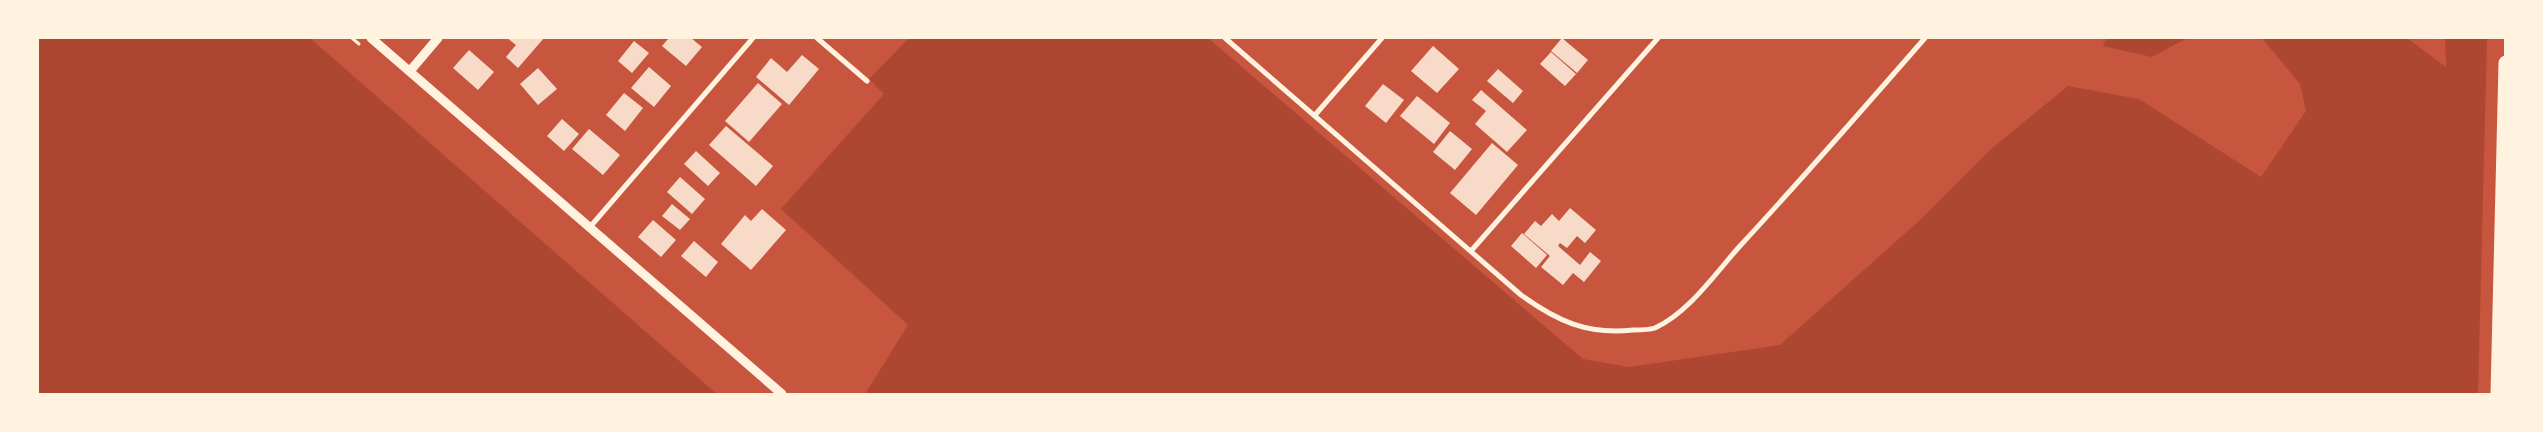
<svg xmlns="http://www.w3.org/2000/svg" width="2543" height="432" font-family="Figtree,sans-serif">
<rect width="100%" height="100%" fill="#c8553d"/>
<!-- green -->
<path fill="#ae4732" d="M38,38H310L717,394H38Z
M909,38H1208L1583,359L1629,367L1780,345L1921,219L1991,149L2068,86L2139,99L2261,177L2306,111L2300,84L2262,38H2407L2446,67L2445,38H2487L2478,394H865L908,325L781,209L884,94L869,79Z
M2106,38H2187L2152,57L2103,46Z"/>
<!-- building -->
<path fill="#f7dbc8" d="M507,38H544L518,68L506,57L516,45Z
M669,38H691L702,47L686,66L662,46Z
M1562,38L1588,60L1577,73L1551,51Z
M634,41L649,53L632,73L618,61Z
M1433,46L1459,69L1437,93L1411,71Z
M469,50L494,72L478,90L453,68Z
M1551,52L1576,74L1565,86L1540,64Z
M802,55L819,69L789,105L756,77L771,58L787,72Z
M649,67L671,86L654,107L631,88Z
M538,68L557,89L538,105L520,84Z
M1498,69L1523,91L1513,103L1487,81Z
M758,83L782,104L749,142L725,121Z
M1383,84L1404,100L1386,123L1365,106Z
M1481,90L1527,130L1507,152L1475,124L1486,111L1472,100Z
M624,93L643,108L625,131L606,115Z
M1417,96L1439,114L1430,124L1439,114L1450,123L1434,144L1400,116Z
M562,119L579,134L564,151L547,136Z
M726,126L773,166L756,186L709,145Z
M589,129L620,155L603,175L572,149Z
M1450,131L1472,149L1455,170L1433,152Z
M1492,143L1518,165L1476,215L1450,193Z
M696,151L720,173L708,186L684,164Z
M680,177L705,199L692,214L667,192Z
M672,204L690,219L680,230L662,216Z
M1570,208L1596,230L1585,243L1577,236L1567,248L1560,243L1558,246L1580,265L1590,252L1601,261L1584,282L1573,273L1563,285L1541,267L1550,256L1524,234L1535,221L1541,226L1552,214L1559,221Z
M762,209L786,230L751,270L721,244L745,215L751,221Z
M653,220L676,240L661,257L638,237Z
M1522,233L1547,255L1536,268L1511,246Z
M694,241L718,262L706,277L681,256Z"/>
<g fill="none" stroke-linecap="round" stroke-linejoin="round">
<!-- path -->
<path stroke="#fff3e0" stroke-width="3" d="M352,38L359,44"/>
<!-- minor -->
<path stroke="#fff3e0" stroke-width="5" d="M817,38L867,81
M1225,38L1521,295C1557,321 1587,335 1633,330C1640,330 1649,330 1655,328C1689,312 1715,274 1739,247C1803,178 1864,108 1925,38
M1315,115L1382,38
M590,227L753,38
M1471,251L1658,38"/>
<!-- tertiary -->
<path stroke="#fff3e0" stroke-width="9" d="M371,38L782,394
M410,71L438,38"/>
<!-- motorway -->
<path stroke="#fff3e0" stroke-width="15" d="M2498,394L2506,63"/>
</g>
<!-- border -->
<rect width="2543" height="432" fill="none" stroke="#fff3e0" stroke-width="78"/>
</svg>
